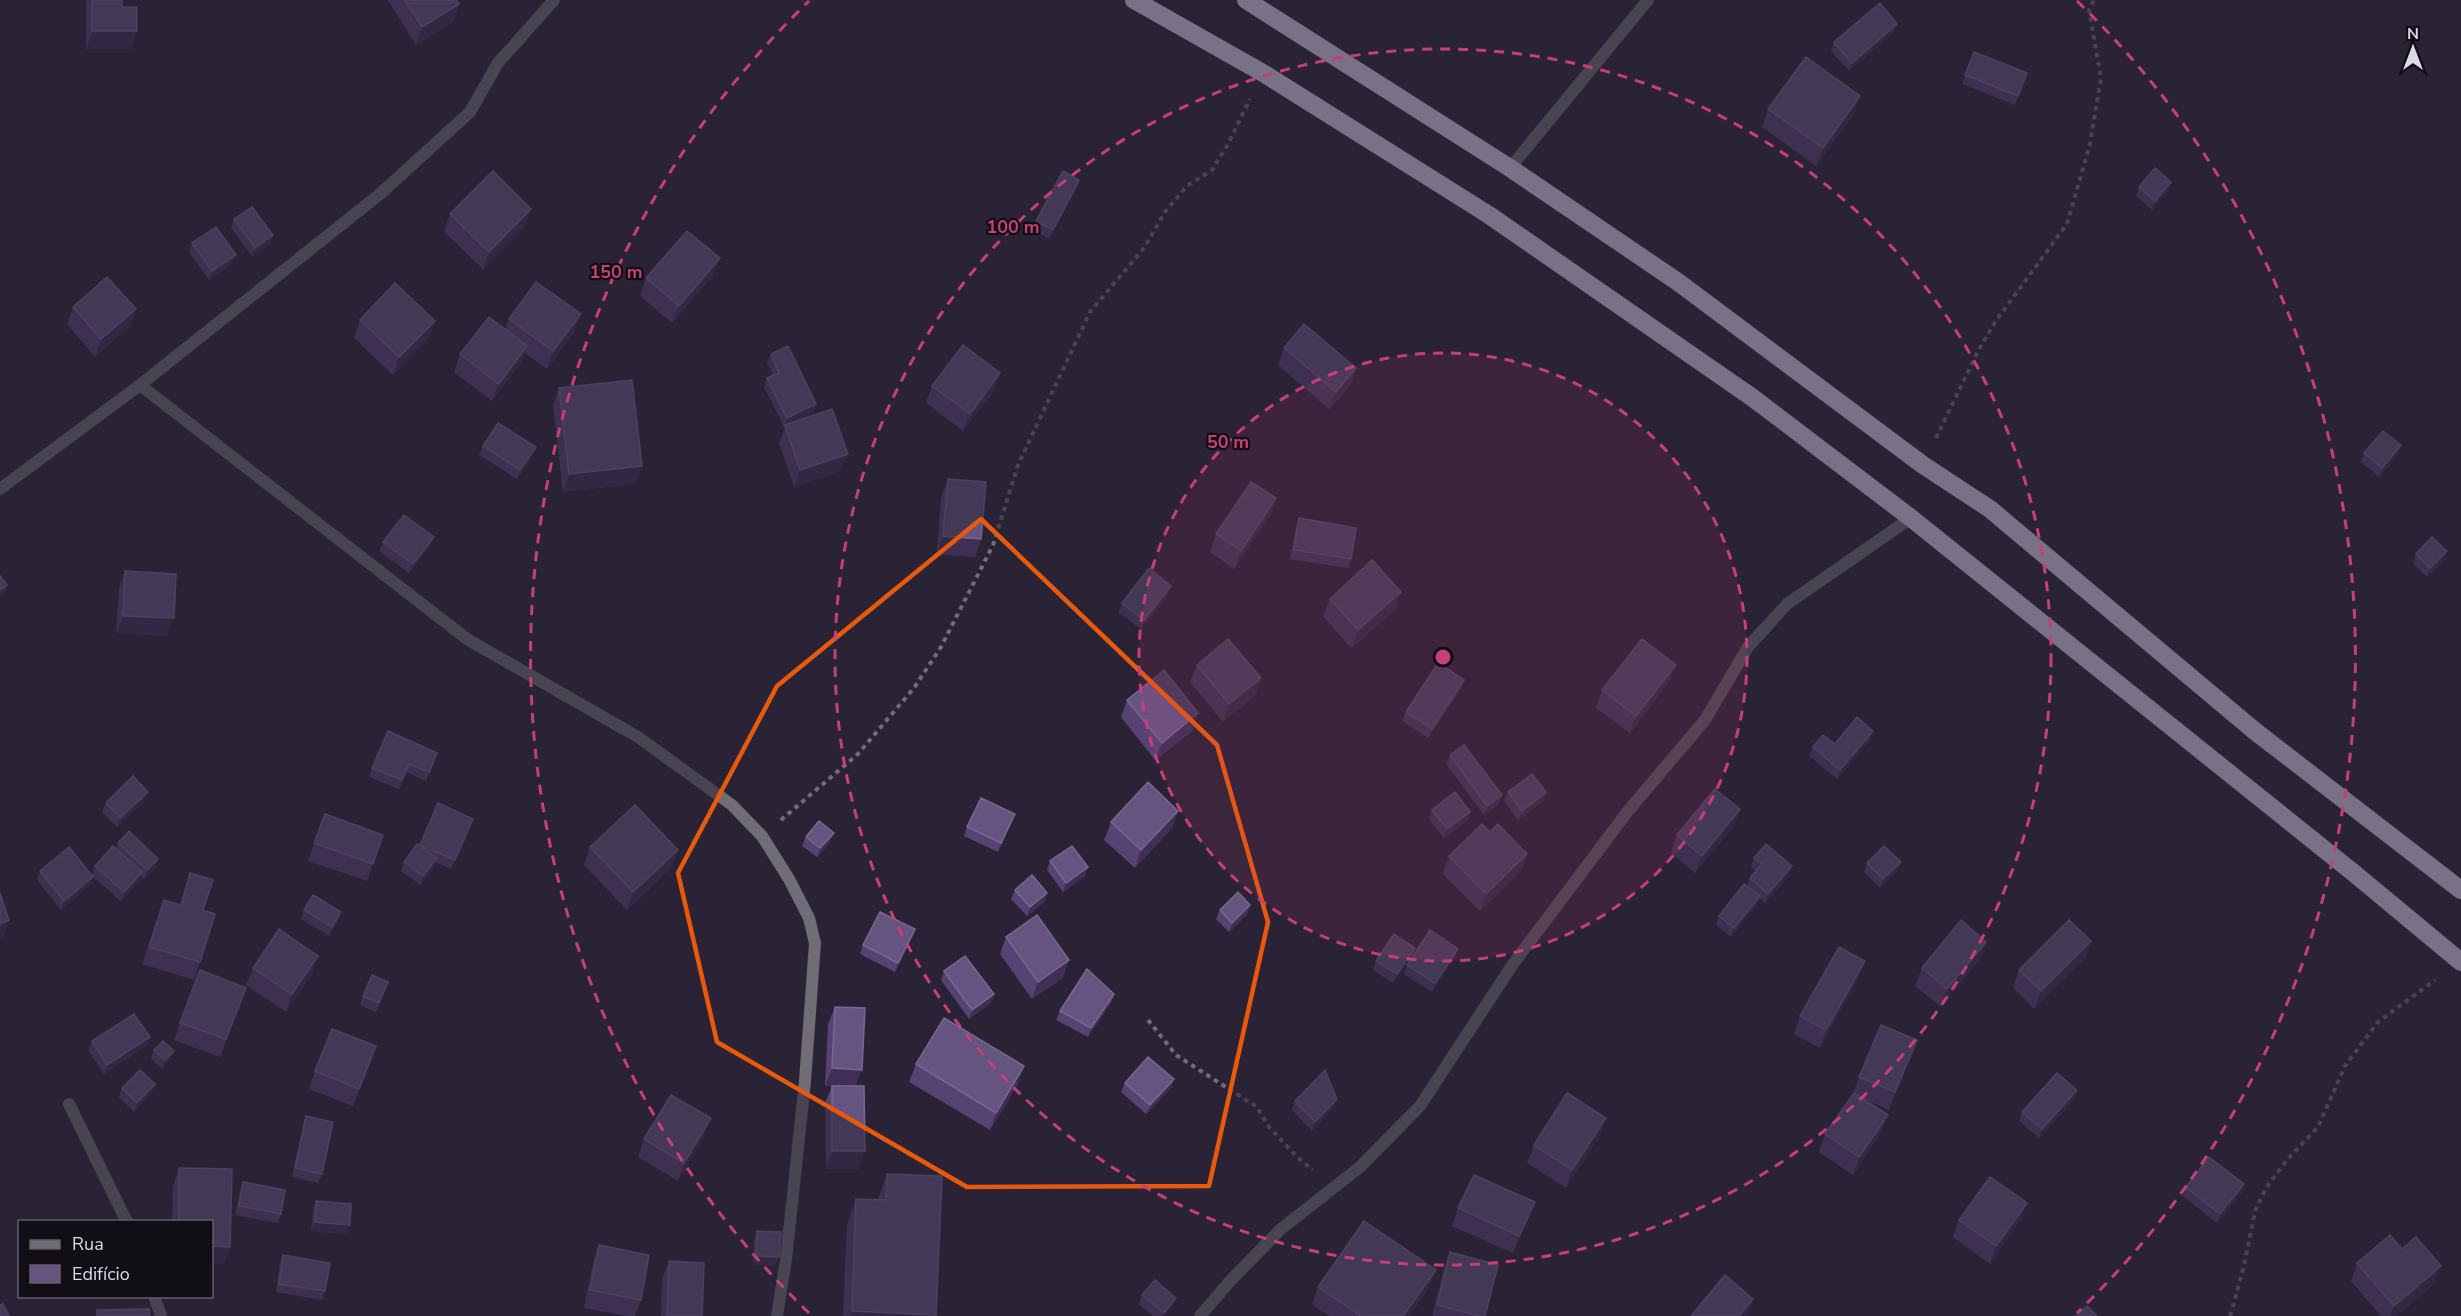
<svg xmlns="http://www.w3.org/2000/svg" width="2461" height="1316" font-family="'Nunito Sans',sans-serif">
<rect width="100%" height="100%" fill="#2a2335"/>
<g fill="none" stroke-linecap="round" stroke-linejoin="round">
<!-- path -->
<path stroke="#726c7b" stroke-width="4" stroke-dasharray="4.5 4.5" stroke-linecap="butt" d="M1936,438L1978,351L1995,322L2067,224L2090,144L2101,78L2089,10L2094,0
M781,820L858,754L914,688L941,647L993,545L1018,465L1090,312L1144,248L1165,212L1187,186L1212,170L1227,146L1250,99
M1148,1020L1176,1055L1257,1107L1269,1127L1297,1157L1313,1170
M2230,1316L2244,1266L2255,1211L2266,1188L2286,1161L2318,1127L2345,1066L2378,1022L2435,980"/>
<!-- lane -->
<path stroke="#706d77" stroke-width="12" d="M1510,168L1648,0"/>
<!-- street -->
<path stroke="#706d77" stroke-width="12" d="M140,385L467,639L638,737L732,805L762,836L789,879L809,918L815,943L805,1081L786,1260L777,1316
M0,489L140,385L380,194L470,112L498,63L554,0
M69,1104L127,1222
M154,1296L161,1316
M1200,1316L1232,1279L1281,1229L1360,1167L1420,1106L1513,964L1628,811L1705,720L1748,647L1787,604L1911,518"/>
<!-- highway -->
<path stroke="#d9d0e9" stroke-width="18" d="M1134,0L1263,73L1489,215L1753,398L1911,518L2355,874L2461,962
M1246,0L1510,168L1678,282L1923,465L1990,509L2256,732L2461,890"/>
</g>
<!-- wall -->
<path fill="#574274" d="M86,0H122V7L131,49H86Z
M388,0H456L459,4L453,22L416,45Z
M1897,24L1894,32L1849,71L1831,51L1834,42Z
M1974,52L2027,73L2015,105L1962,84Z
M1768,109L1854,113L1816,166L1762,127Z
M1079,180L1076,189L1049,239L1032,230L1036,221Z
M2171,182L2168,191L2152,210L2136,196L2139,187Z
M450,214L525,226L483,269L444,232Z
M234,219L273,235L270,244L252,256L231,228Z
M192,243L232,264L209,280L189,252Z
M713,276L672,323L640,296L646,278Z
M73,307L136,309L130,326L95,357L67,324Z
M509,319L574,332L547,369L525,353L521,363L492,401L454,372L460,354L505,329Z
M360,320L435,321L428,339L393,375L354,338Z
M1284,348L1356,368L1350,386L1329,409L1278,365Z
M771,354L816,404L813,413L795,422L841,471L794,487L779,443L785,427H784L764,387L767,378L773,375L767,363Z
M932,386L994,391L963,431L926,403Z
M559,388L635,484L563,492L553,405Z
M2401,445L2398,454L2379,477L2361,462L2364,453Z
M483,446L532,456L517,479L479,455Z
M948,479L981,539L975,557L937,554L941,497Z
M1276,498L1270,515L1234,569L1210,552L1216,534Z
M1299,518L1351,559L1348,568L1290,559L1296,527Z
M434,537L430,546L409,573L379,551L383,542Z
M2416,554L2444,560L2427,577L2413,563Z
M125,571L167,636L116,633L119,589Z
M1168,595L1141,629L1118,612L1122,603Z
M1330,599L1395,610L1351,648L1323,616Z
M1197,665L1255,696L1223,722L1190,682Z
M1669,682L1630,733L1596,708L1602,690Z
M1461,689L1428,738L1402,721L1406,712Z
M1127,700L1198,713L1192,731L1155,760L1121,717Z
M1873,731L1870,740L1837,779L1809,756L1813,747L1835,744Z
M1450,755L1499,804L1484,815L1446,764Z
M434,762L426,781L406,772L399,789L369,777L372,768Z
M1508,792H1546L1543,801L1518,820L1504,801Z
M144,801L117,827L102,812L106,803Z
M1432,810L1470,812L1467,821L1444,838L1429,819Z
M1178,811L1172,828L1135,868L1104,840L1111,822Z
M325,814L383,835L367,881L308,861Z
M473,819L451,869L435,862L434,867L420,885L401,871L404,862L419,845Z
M1011,823L998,852L964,836L967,827Z
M1734,826L1695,873L1671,853L1677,835Z
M1490,832L1527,854L1521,871L1480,911L1443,874L1449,856Z
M806,837L830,842L817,857L802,846Z
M118,843L158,859L155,868L144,879L140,876L139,881L121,901L93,877L90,885L61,910L37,880L40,871L92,874L95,866L116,849Z
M590,847L672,867L627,910L584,865Z
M1754,858L1789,875L1765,903L1759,898L1757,905L1731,937L1716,925L1719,916L1747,886L1750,878L1756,871L1751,867Z
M1050,861L1085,876L1063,892L1047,870Z
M1867,863L1897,871L1880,888L1864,872Z
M190,873L203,910L200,962L194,980L142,964L164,900L180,905Z
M1015,890L1047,893L1044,902L1027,916L1011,899Z
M1250,905L1247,914L1229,932L1216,919L1220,910Z
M304,910L338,921L329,936L301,919Z
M915,929L912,938L895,972L860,954L863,945Z
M1006,937L1063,978L1032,999L1000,954Z
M1986,942L1980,959L1941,1007L1915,986L1922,968Z
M1411,957L1393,983L1373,970L1376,961Z
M1455,957L1432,992L1404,974L1407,965Z
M2085,959L2034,1009L2013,987L2019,970Z
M253,968L312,974L286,1012L246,985Z
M200,970L246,988L220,1057L174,1040Z
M944,971L991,1003L969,1019L941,980Z
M1858,979L1820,1048L1794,1034L1800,1016Z
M388,982L376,1012L360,1005L363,996Z
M1114,994L1111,1003L1088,1037L1056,1020L1060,1011Z
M835,1007L856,1086L858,1169H826L825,1103L832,1086H825L828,1024Z
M150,1037L146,1046L104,1074L88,1050L92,1041Z
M1917,1040L1889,1110L1864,1099L1888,1115L1881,1132L1853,1175L1819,1152L1825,1134L1853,1094L1859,1077Z
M154,1050L170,1060L162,1069L151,1059Z
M370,1064L353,1106L309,1089L315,1071Z
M916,1064L1018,1084L990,1130L909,1082Z
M1174,1079L1171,1088L1146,1114L1121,1092L1125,1083Z
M155,1084L151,1093L134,1112L119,1097L122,1088Z
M2077,1090L2074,1099L2039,1138L2019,1121L2022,1112Z
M1337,1099L1334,1107L1312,1131L1292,1110L1295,1101Z
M306,1116L322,1174L318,1183L292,1177L303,1125Z
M1600,1135L1566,1188L1527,1163L1534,1145Z
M704,1136L678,1181L638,1157L644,1139Z
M179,1168L232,1169L230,1247L224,1264H212V1221H172L173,1186Z
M887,1174L935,1316H843L847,1225L856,1199L878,1200Z
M243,1182L281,1214L278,1223L235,1215L240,1191Z
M2244,1184L2241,1193L2217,1223L2183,1196L2186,1187Z
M316,1201L350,1225L346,1234L311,1231L313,1210Z
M2027,1203L2020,1220L1990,1264L1953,1237L1959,1220Z
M1458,1208L1528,1220L1513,1253L1452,1226Z
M757,1231L776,1266L753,1265L754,1240Z
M599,1245L641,1300L635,1316H627L584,1308L593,1263Z
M2402,1249L2434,1284L2396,1316H2381L2351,1281L2357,1263Z
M1450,1252L1485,1316H1432L1444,1270Z
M283,1255L325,1291L322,1300L276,1292L280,1264Z
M669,1261L702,1316H661L662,1279Z
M1318,1287L1429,1288L1409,1316H1329L1312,1305Z
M1142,1295L1176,1298L1172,1307L1165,1316H1153L1139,1304Z"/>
<!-- shaded-wall -->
<path fill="#3f2f55" d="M459,4L453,22L416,45L422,27Z
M1897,24L1894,32L1849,71L1852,63Z
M92,31H137L131,49H86Z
M1860,96L1854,113L1816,166L1823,148Z
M1079,180L1076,189L1049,239L1053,230Z
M2171,182L2168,191L2152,210L2155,201Z
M531,209L525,226L483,269L489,252Z
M273,235L270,244L252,256L255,248Z
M236,255L232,264L209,280L212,271Z
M720,258L713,276L672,323L679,306Z
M136,309L130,326L95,357L101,339Z
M581,314L574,332L547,369L553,351Z
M435,321L428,339L393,375L399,357Z
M527,346L521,363L492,401L499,384Z
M1356,368L1350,386L1329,409L1336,392Z
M1000,373L994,391L963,431L970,414Z
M816,404L813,413L786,426L785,425L784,427L787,418Z
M2401,445L2398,454L2379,477L2382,468Z
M536,447L532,456L517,479L520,470Z
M848,454L841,471L794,487L800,470Z
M642,466L635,484L563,492L569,474Z
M1276,498L1270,515L1234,569L1241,551Z
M943,536L981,539L975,557L937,554Z
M434,537L430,546L409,573L413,564Z
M2447,551L2444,560L2427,577L2430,568Z
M7,585L4,594L0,596V590Z
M1171,586L1168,595L1141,629L1144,620Z
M1401,592L1395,610L1351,648L1358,630Z
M123,616L174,618L167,636L116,633Z
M1676,665L1669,682L1630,733L1636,716Z
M1261,678L1255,696L1223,722L1229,704Z
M1464,680L1461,689L1428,738L1432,729Z
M1198,713L1192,731L1155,760L1162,743Z
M1873,731L1870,740L1837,779L1840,770Z
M148,792L144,801L117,827L120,818Z
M1546,792L1543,801L1518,820L1522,811Z
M1502,795L1499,804L1484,815L1487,806Z
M1740,809L1734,826L1695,873L1702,856Z
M1178,811L1172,828L1135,868L1141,850Z
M1470,812L1467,821L1444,838L1447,829Z
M1015,814L1011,823L998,852L1001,843Z
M834,833L830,842L817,857L820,848Z
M678,850L672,867L627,910L633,892Z
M1527,854L1521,871L1480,911L1486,894Z
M437,858L434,867L420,885L423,876Z
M158,859L155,868L144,879L147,870Z
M1901,862L1897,871L1880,888L1883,879Z
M1792,866L1789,875L1765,903L1768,894Z
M1088,867L1085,876L1063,892L1066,883Z
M142,872L139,881L121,901L124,892Z
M93,877L90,885L61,910L64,901Z
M1047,893L1044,902L1027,916L1030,907Z
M1760,896L1757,905L1731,937L1734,928Z
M1250,905L1247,914L1229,932L1232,923Z
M341,912L338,921L329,936L332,927Z
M9,920L3,938L0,939V924Z
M915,929L912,938L895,972L898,963Z
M2091,941L2085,959L2034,1009L2041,991Z
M1986,942L1980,959L1941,1007L1947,989Z
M1415,948L1411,957L1393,983L1397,974Z
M1458,949L1455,957L1432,992L1435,983Z
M318,956L312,974L286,1012L292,994Z
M1069,960L1063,978L1032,999L1038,982Z
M1865,961L1858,979L1820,1048L1826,1030Z
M994,994L991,1003L969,1019L972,1010Z
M1114,994L1111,1003L1088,1037L1091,1028Z
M150,1037L146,1046L104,1074L107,1065Z
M1917,1040L1911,1058L1889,1110L1895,1092Z
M376,1046L370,1064L353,1106L359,1089Z
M174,1051L170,1060L162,1069L165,1060Z
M1024,1066L1018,1084L990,1130L996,1113Z
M832,1068L862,1070L855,1087L825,1086Z
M1174,1079L1171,1088L1146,1114L1150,1105Z
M155,1084L151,1093L134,1112L137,1103Z
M2077,1090L2074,1099L2039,1138L2042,1129Z
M1337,1099L1334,1107L1312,1131L1315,1122Z
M1888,1115L1881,1132L1853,1175L1859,1157Z
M711,1118L704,1136L678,1181L684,1163Z
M1606,1118L1600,1135L1566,1188L1572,1170Z
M832,1151H865L858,1169H826Z
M2244,1184L2241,1193L2217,1223L2220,1214Z
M1535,1202L1528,1220L1513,1253L1519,1236Z
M2027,1203L2020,1220L1990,1264L1996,1246Z
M315,1222L350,1225L346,1234L311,1231Z
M212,1246L230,1247L224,1264H212Z
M756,1256L779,1257L776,1266L753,1265Z
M2441,1266L2434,1284L2396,1316H2390L2394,1306Z
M1436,1270L1429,1288L1409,1316H1403Z
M1176,1298L1172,1307L1165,1316H1163L1164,1313Z
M1753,1299L1747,1316H1739Z
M852,1311L936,1315L935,1316H850Z"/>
<!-- building -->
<path fill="#655380" stroke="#786890" stroke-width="1.5" d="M92,0H122V7H137V31H92Z
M405,0H456L459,4L422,27Z
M1880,3L1897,24L1852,63L1834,42Z
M1974,52L2027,73L2018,96L1965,75Z
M1806,57L1860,96L1823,148L1768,109Z
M2155,168L2171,182L2155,201L2139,187Z
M493,171L531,209L489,252L450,214Z
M1063,171L1079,180L1053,230L1036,221Z
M252,207L273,235L255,248L234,219Z
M216,227L236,255L212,271L192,243Z
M687,231L720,258L679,306L646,278Z
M107,277L136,309L101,339L73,307Z
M536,282L581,314L553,351L509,319Z
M395,283L435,321L399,357L360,320Z
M489,317L527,346L499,384L460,354Z
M1304,324L1356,368L1336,392L1284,348Z
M963,345L1000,373L970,414L932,386Z
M788,346L816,404L787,418L767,378L779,373L771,354Z
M632,380L642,466L569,474L559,388Z
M832,409L848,454L800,470L785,425Z
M498,423L536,447L520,470L483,446Z
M2383,431L2401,445L2382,468L2364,453Z
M948,479L986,482L981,539L943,536Z
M1251,482L1276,498L1241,551L1216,534Z
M404,515L434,537L413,564L383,542Z
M1299,518L1356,528L1351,559L1294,550Z
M2432,537L2447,551L2430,568L2416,554Z
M1372,560L1401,592L1358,630L1330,599Z
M1149,568L1171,586L1144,620L1122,603Z
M125,571L176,574L174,618L123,616Z
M0,576L7,585L0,590Z
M1228,639L1261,678L1229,704L1197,665Z
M1642,639L1676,665L1636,716L1602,690Z
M1438,663L1464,680L1432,729L1406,712Z
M1164,670L1198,713L1162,743L1127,700Z
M1857,717L1873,731L1840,770L1813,747L1823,735L1835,744Z
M388,731L437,753L429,772L409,764L402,780L372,768Z
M1464,745L1502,795L1487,806L1450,755Z
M1532,774L1546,792L1522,811L1508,792Z
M133,776L148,792L120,818L106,803Z
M1148,782L1178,811L1141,850L1111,822Z
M1715,789L1740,809L1702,856L1677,835Z
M1455,792L1470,812L1447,829L1432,810Z
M981,798L1015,814L1001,843L967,827Z
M438,803L473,819L455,860L420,845Z
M635,805L678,850L633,892L590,847Z
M325,814L383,835L373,864L314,843Z
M819,821L834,833L820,848L806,837Z
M1482,824L1490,832L1498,824L1527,854L1486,894L1449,856Z
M129,831L158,859L147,870L118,843Z
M417,844L437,858L423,876L404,862Z
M1766,844L1792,866L1768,894L1750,878L1762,864L1754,858Z
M113,846L142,872L124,892L95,866Z
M1072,846L1088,867L1066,883L1050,861Z
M1884,846L1901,862L1883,879L1867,863Z
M69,847L93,877L64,901L40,871Z
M190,873L213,880L203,910L215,914L200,962L149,947L164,900L181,905Z
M1032,875L1047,893L1030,907L1015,890Z
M1744,884L1760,896L1734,928L1719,916Z
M1238,892L1250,905L1232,923L1220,910Z
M0,893L9,920L0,924Z
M313,895L341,912L332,927L304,910Z
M880,912L915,929L898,963L863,945Z
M1037,915L1069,960L1038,982L1006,937Z
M1961,920L1986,942L1947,989L1922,968Z
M2069,920L2091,941L2041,991L2019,970Z
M279,929L318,956L292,994L253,968Z
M1430,930L1458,949L1435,983L1407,965Z
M1394,934L1415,948L1397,974L1376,961Z
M1839,947L1865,961L1826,1030L1800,1016Z
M965,956L994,994L972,1010L944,971Z
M1087,969L1114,994L1091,1028L1060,1011Z
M200,970L246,988L226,1039L180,1023Z
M372,975L388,982L379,1003L363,996Z
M835,1007L865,1008L862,1070L832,1068Z
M134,1014L150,1037L107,1065L92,1041Z
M944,1018L1024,1066L996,1113L916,1064Z
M1881,1025L1917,1040L1895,1092L1859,1077Z
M332,1029L376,1046L359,1089L315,1071Z
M163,1041L174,1051L165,1060L154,1050Z
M1148,1057L1174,1079L1150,1105L1125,1083Z
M140,1070L155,1084L137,1103L122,1088Z
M1325,1070L1337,1099L1315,1122L1295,1101Z
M2057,1073L2077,1090L2042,1129L2022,1112Z
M832,1086H864L865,1151H832Z
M1567,1093L1606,1118L1572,1170L1534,1145Z
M1854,1093L1888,1115L1859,1157L1825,1134Z
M671,1095L711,1118L684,1163L644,1139Z
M306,1116L333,1122L322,1174L295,1168Z
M2209,1157L2244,1184L2220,1214L2186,1187Z
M179,1168L232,1169L230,1247L212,1246V1221H179Z
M887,1174L942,1176L936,1315L852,1311L856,1199L886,1200Z
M1474,1175L1535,1202L1519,1236L1458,1208Z
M1990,1177L2027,1203L1996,1246L1959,1220Z
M243,1182L285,1190L281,1214L239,1206Z
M316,1201L351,1204L350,1225L315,1222Z
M1364,1221L1436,1270L1403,1316H1361L1318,1287Z
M757,1231L781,1232L779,1257L756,1256Z
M2390,1235L2402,1249L2416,1237L2441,1266L2394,1306L2357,1263Z
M599,1245L649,1255L641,1300L590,1290Z
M1450,1252L1498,1265L1485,1316H1480L1437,1305Z
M283,1255L330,1263L325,1291L279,1284Z
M669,1261L704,1263L702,1316H667Z
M1725,1275L1753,1299L1739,1316H1691Z
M1155,1280L1176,1298L1164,1313L1142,1295Z
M3,1304L9,1316H0V1305Z
M2087,1306L2097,1316H2076Z
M149,1309L150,1316H97V1310Z"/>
<!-- marked area -->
<path d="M0 0H2461V1316H0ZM981,519L1217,745L1268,922L1209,1186L967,1187L717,1042L678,873L777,686Z" fill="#2a2335" fill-opacity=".55" fill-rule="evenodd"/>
<path fill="none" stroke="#e8590c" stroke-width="4.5" stroke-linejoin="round" d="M981,519L1217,745L1268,922L1209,1186L967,1187L717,1042L678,873L777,686Z"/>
<!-- distance rings -->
<circle cx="1443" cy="657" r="304" fill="#c73f77" fill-opacity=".12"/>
<g fill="none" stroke="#c73f77" stroke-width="3" stroke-dasharray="10 8">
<circle cx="1443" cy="657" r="304"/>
<circle cx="1443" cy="657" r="608"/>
<path d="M809 1313A912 912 0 0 1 809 1M2077 1A912 912 0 0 1 2077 1313"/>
</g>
<circle cx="1443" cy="657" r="9" fill="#c73f77" stroke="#110e16" stroke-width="3"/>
<g font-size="18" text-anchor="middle" font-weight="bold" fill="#c73f77" stroke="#110e16" stroke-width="4.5" stroke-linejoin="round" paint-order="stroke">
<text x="1013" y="233">100 m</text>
<text x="616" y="278">150 m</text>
<text x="1228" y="448">50 m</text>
</g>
<!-- legend -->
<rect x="18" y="1220" width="195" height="78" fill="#110e16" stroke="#635f69" stroke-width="1.5"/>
<rect x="30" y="1240" width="30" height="9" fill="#706d77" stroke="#635f69" stroke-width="1.5"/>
<text x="72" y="1250" font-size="18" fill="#ddd9e5">Rua</text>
<rect x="30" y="1265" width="30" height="18" fill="#655380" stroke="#635f69" stroke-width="1.5"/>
<text x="72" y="1280" font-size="18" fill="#ddd9e5">Edifício</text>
<!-- north arrow -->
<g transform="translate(2413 48)" stroke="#110e16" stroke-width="4.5" paint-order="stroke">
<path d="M0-4.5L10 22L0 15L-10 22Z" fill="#ddd9e5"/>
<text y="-9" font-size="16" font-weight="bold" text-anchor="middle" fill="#ddd9e5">N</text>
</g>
</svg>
